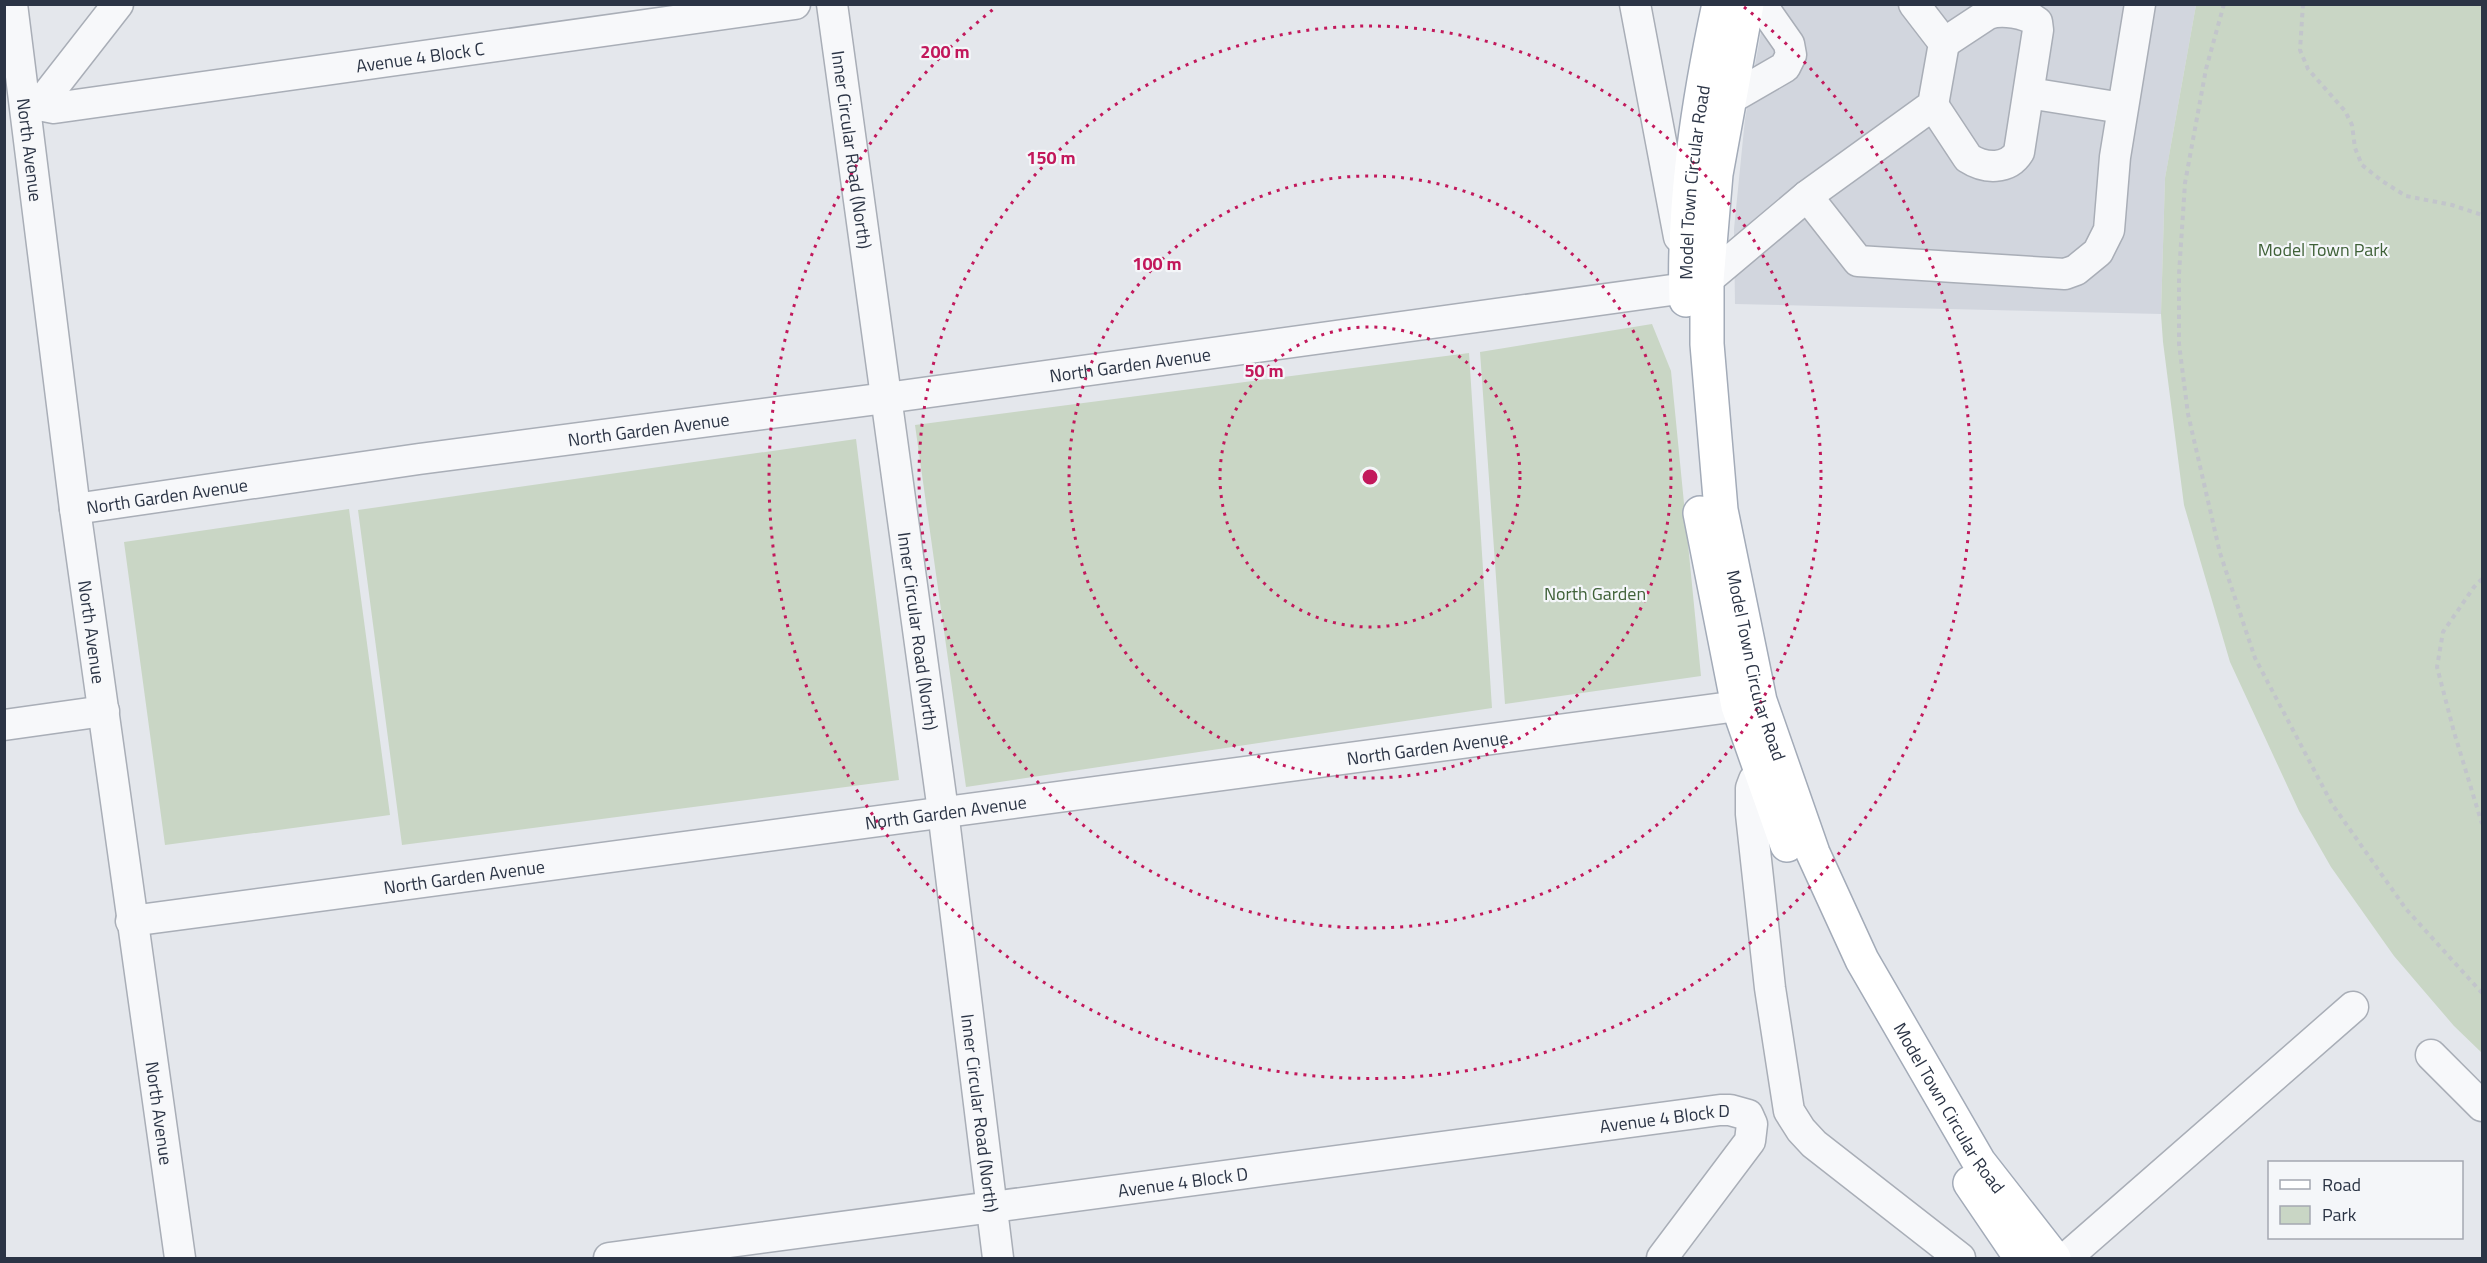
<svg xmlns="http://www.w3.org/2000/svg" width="2487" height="1263" font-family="'Titillium Web',sans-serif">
<rect width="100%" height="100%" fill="#e4e7ec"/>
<!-- built -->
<path fill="#d2d6de" d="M1766,5H2196L2165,178L2161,314L1735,304L1734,229L1745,119Z"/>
<!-- green -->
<path fill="#c9d6c5" d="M2196,5H2482V1053L2454,1026L2394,956L2331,867L2299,811L2230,662L2184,505L2163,342L2161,314L2165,178Z
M1652,324L1671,371L1701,676L1505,704L1480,352Z
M1469,353L1492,708L966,787L915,425Z
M856,439L899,780L402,845L358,510Z
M349,509L390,815L165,845L124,542Z"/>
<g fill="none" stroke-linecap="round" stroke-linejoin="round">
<!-- minor casing -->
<g stroke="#a9aeb7" stroke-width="33">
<g id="minor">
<path id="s1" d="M12,4L75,509L180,1258"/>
<path id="s2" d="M832,4L943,811L998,1258"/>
<path d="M1635,4L1679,237"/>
<path d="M2029,93L2122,108"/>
<path d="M1728,100L1785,67L1791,55L1789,44L1761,4"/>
<path d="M1933,105L1968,158C1985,169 2008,170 2019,152L2038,30L2037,22C2026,13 2002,9 1988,14L1944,43"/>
<path id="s3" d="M44,106L54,108L795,4"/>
<path d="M44,106L47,95L118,4"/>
<path d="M1807,196L1858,261L2065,274L2076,270L2098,252L2109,230L2115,157L2140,4"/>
<path id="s4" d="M75,509L419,459L886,398L1686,288L1707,280L1807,196L1933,105L1944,43L1914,4"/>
<path d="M4,725L104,711"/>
<path d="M1762,777L1754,780L1751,788V814L1770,988L1789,1111L1801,1130L1814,1144L1960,1258"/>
<path id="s5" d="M131,921L1738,706L1760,701"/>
<path d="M2431,1055L2482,1106"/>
<path id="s6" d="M609,1258L1720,1110H1730L1748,1115L1752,1124L1750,1141L1662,1258"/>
<path d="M2066,1258L2353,1007"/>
</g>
</g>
<!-- major casing -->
<g stroke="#a3abb8" stroke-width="36">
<g id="major">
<path id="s7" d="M1747,4L1716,174L1707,280V344L1721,510L1760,701L1813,853L1862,960L1979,1162L2054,1258"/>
<path id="s8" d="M1686,300C1683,200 1698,102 1719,4"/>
<path d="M1700,513L1738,706L1787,845"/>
<path d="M1970,1183L2021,1258"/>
</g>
</g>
<!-- path -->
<path stroke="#c2c5cb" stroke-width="4" stroke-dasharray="4.5 4.5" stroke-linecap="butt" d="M2224,4L2206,69L2185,183L2179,274V344L2188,414L2220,553L2255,658L2332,804L2406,909L2482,993
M2303,4L2300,50L2308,69L2345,111L2352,125L2355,148L2362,165L2382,181L2406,196L2452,205L2482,215
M2482,579L2474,587L2443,632L2437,667L2454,732L2482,824"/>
<!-- minor -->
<use href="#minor" stroke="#f7f8fa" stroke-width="30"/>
<!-- major -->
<use href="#major" stroke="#fff" stroke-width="33"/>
</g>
<!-- distance rings -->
<g fill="none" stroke="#c2185b" stroke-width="3" stroke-dasharray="3 6">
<circle cx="1370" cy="477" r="150"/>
<circle cx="1370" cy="477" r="301"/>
<circle cx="1370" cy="477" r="451"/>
<path d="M1744 7A601 601 0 1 1 996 7"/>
</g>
<g text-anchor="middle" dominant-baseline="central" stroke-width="4.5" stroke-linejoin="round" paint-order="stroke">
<!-- street labels -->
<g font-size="18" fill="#2b3445" stroke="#f4f6f9">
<text stroke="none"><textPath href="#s3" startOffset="380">Avenue 4 Block C</textPath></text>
<text stroke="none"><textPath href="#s1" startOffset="147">North Avenue</textPath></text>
<text stroke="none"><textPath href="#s2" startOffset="147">Inner Circular Road (North)</textPath></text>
<text stroke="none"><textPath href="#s8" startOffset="118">Model Town Circular Road</textPath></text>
<text stroke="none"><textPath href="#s4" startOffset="1065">North Garden Avenue</textPath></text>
<text stroke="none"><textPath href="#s4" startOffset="579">North Garden Avenue</textPath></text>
<text stroke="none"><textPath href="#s4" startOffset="93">North Garden Avenue</textPath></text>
<text stroke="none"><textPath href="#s2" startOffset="633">Inner Circular Road (North)</textPath></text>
<text stroke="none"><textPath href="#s1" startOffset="633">North Avenue</textPath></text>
<text stroke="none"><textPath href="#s7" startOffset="669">Model Town Circular Road</textPath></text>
<text stroke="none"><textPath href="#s5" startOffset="1308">North Garden Avenue</textPath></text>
<text stroke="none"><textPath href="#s5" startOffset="822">North Garden Avenue</textPath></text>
<text stroke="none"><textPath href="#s5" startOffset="336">North Garden Avenue</textPath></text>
<text stroke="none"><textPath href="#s7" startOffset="1155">Model Town Circular Road</textPath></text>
<text stroke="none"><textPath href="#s1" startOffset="1119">North Avenue</textPath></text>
<text stroke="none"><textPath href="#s2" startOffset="1119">Inner Circular Road (North)</textPath></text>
<text stroke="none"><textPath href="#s6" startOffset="1065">Avenue 4 Block D</textPath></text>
<text stroke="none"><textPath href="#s6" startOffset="579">Avenue 4 Block D</textPath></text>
</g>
<!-- park labels -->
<g font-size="18" fill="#3f6138" stroke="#f4f6f9">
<text x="2323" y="249">Model Town Park</text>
<text x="1595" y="593">North Garden</text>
</g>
</g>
<circle cx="1370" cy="477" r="9" fill="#c2185b" stroke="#f4f6f9" stroke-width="3"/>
<g font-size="18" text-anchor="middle" font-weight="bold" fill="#c2185b" stroke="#f4f6f9" stroke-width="4.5" stroke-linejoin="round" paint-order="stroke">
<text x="945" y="58">200 m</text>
<text x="1051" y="164">150 m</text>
<text x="1157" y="270">100 m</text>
<text x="1264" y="377">50 m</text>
</g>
<!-- border -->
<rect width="2487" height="1263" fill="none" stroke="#2b3445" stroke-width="12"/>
<!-- legend -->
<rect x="2268" y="1161" width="195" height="78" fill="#f4f6f9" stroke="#a4a8b1" stroke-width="1.5"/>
<rect x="2280" y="1180" width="30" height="9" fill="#ffffff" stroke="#a4a8b1" stroke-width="1.5"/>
<text x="2322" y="1191" font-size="18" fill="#2b3445">Road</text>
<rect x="2280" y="1206" width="30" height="18" fill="#c9d6c5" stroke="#a4a8b1" stroke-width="1.5"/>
<text x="2322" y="1221" font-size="18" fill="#2b3445">Park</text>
</svg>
